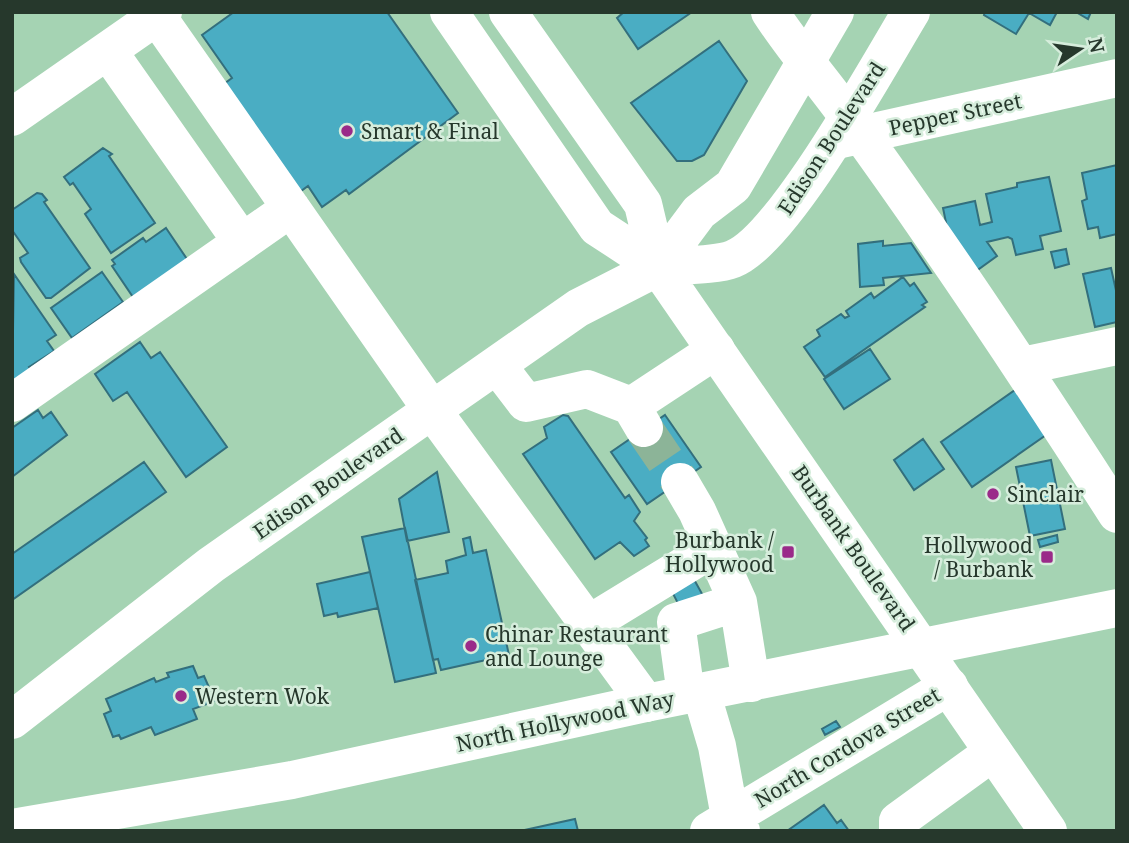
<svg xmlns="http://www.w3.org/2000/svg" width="1129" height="843" font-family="'Noto Serif',serif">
<rect width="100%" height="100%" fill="#a5d3b3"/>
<!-- building -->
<path fill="#4aadc3" stroke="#336f7d" stroke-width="2" d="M234,12H387L458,113L349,194L346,190L322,207L308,186L297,194L221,86L232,78L202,35Z
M624,12H692L638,49L617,18Z
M985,12H1057L1050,25L1029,13L1016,34L984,15Z
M1076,12H1091L1088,19Z
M719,41L747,81L704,155L692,161H677L631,103Z
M103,148L112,154L109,156L155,223L111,253L85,214L91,209L73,183L70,185L64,177Z
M1117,165V234L1100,238L1098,227L1088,229L1082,201L1087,199L1082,173Z
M1049,177L1061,231L1040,236L1043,249L1016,255L1012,239L1008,237L987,242L997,256L972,274L950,242L943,208L975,201L980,225L992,222L986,194L1017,187V183Z
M37,193L42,194L47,200L44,202L90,268L51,298H46L21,262L20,258L28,253L12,230V210Z
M166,228L189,262L135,300L112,266L115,264L112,260L143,238L146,242Z
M883,241V246L911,243L931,273L883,278L884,285L860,287L858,244Z
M1066,249L1069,264L1055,268L1051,252Z
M1111,268L1117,295V322L1095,327L1083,274Z
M102,272L123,302L72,338L51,308Z
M14,274L56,335L47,341L54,351L29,367L33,373L12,387Z
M903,277L910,286L914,283L927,302L922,305L925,307L825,377L804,347L820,336L817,330L841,314L845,318L849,316L846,311L871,293L874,298Z
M140,342L151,358L160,352L227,447L186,477L127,392L113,401L95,374Z
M870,349L890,379L844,409L824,379Z
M1015,390L1046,435L972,487L941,442Z
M38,410L43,418L51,412L67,435L12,477V428Z
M563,415L568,416L625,498L629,495L640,512L634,521L647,538L645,540L649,546L634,556L620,542L595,559L523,454L547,438L544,427Z
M665,415L701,467L647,504L611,452Z
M923,439L944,469L914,490L894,460Z
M1051,460L1065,529L1030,536L1016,467Z
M144,462L166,492L12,600V554Z
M437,472L449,532L407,541L399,499Z
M405,528L436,673L395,682L362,537Z
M1057,535L1058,542L1040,547L1038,540Z
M470,537L473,553L486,550L509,655L441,670L438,659L433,660L415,580L448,573L446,561L466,555L463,539Z
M370,572L378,608L338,617L337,613L324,616L317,584Z
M691,574L706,601L683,613L669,586Z
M193,666L198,678L204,676L215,701L193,709L197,719L155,735L151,727L121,739L119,735L113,737L104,714L111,711L106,699L154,678L156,682L169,677L167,673Z
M836,721L840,727L825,735L822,729Z
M824,805L837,823L841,820L849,831H787Z
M575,819L578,831H520Z"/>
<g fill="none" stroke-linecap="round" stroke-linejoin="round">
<!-- minor-tunnel -->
<path stroke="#8cb498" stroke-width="38" stroke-dasharray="38 19" stroke-linecap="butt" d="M644,429L680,482"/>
<!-- minor -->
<path stroke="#fff" stroke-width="38" d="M154,12L432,410L646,703
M770,12C794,49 823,82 849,118C943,247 1031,380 1117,514
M108,51L242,242
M12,117L163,12
M837,140L1117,78
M497,365L526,403L587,389L631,406
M1022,366L1117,346
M12,403L291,208
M644,428L631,406L716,350
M680,482L697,511L738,602L751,683
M589,624L715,547
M701,692L717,746L730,817L741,831
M686,695L676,622L738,602
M12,720L211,565L432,410L578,308L658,267
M709,831L949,686
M898,831V821L993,752"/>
<!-- major -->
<path stroke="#fff" stroke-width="38" d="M449,12L597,227L658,267
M508,12L643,204L658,267L1048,831
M658,267C679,265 715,266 733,259C783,240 880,63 911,12
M658,267L699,212L733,186L835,12
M12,828L292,780L646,703L1117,608"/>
</g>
<!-- markers -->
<g fill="#9a2a89" stroke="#d6eddc" stroke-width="2.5">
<circle cx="347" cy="131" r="7"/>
<circle cx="993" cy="494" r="7"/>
<rect x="781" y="545" width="14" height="14" rx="3.5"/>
<rect x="1040" y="550" width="14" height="14" rx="3.5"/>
<circle cx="471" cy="646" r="7"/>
<circle cx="181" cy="696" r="7"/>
</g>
<g text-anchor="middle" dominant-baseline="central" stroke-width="5" stroke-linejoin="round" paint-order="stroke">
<!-- street labels -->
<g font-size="21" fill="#26382c" stroke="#d6eddc">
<text transform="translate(955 114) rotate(-12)">Pepper Street</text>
<text transform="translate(831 138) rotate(-57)">Edison Boulevard</text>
<text transform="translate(328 483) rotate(-35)">Edison Boulevard</text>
<text transform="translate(854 548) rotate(55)">Burbank Boulevard</text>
<text transform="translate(565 721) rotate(-12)">North Hollywood Way</text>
<text transform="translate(847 747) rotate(-31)">North Cordova Street</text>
</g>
<!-- poi labels -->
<g font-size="21" fill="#26382c" stroke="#d6eddc" text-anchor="start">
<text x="361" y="131">Smart &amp; Final</text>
<text x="1007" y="494">Sinclair</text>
<text x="774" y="540" text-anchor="end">Burbank /<tspan x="774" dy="24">Hollywood</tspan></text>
<text x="1033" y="545" text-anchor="end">Hollywood<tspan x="1033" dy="24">/ Burbank</tspan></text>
<text x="485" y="634">Chinar Restaurant<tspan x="485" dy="24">and Lounge</tspan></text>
<text x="195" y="696">Western Wok</text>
</g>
</g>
<!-- border -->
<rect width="1129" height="843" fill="none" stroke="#26382c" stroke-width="28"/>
<!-- north arrow -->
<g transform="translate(1080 49) rotate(77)" stroke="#d6eddc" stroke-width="5" paint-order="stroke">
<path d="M0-5L12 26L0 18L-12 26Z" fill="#26382c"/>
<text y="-10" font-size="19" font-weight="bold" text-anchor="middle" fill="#26382c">N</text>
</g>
</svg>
